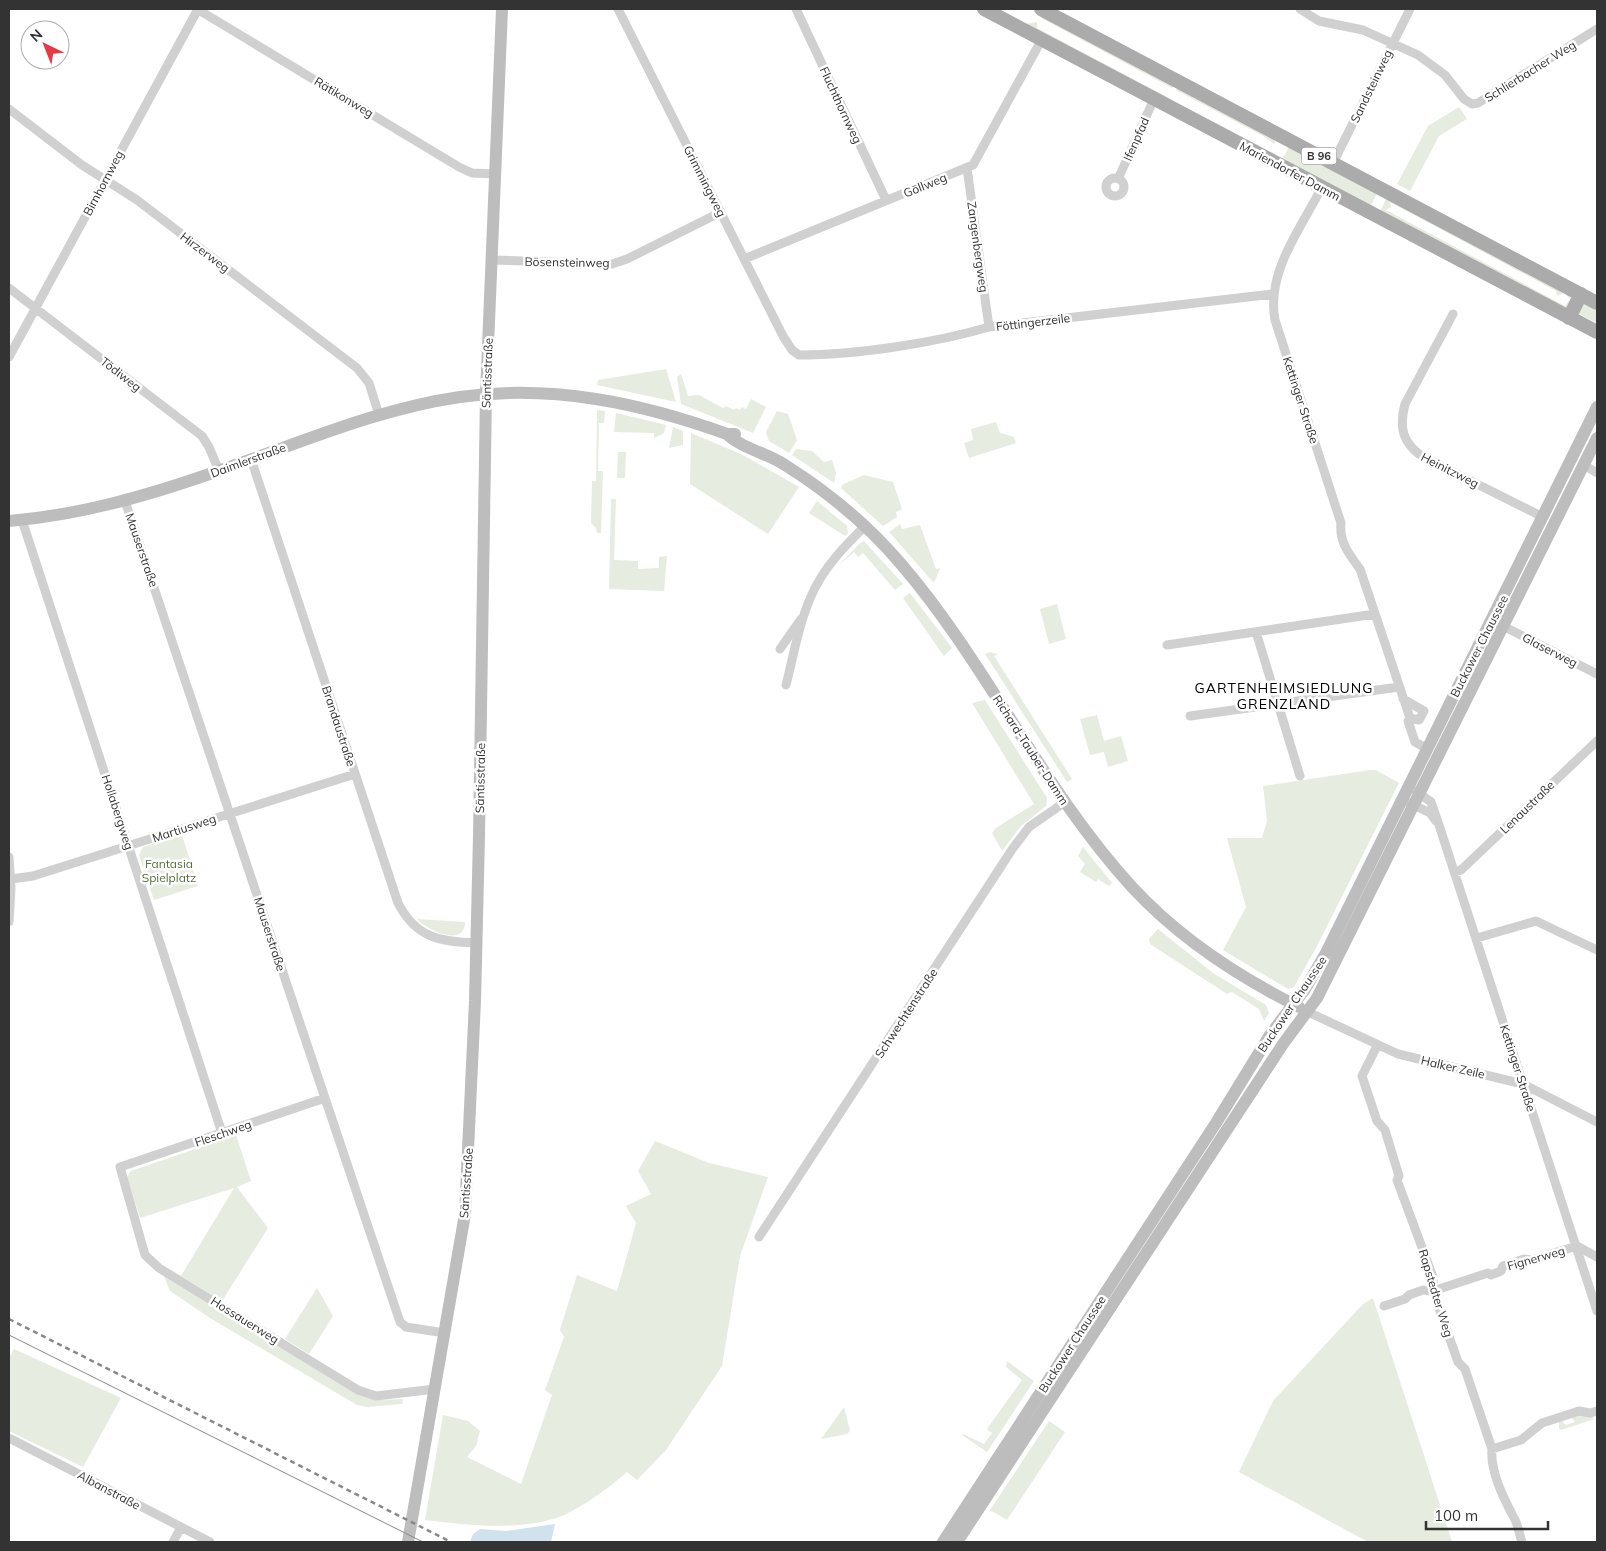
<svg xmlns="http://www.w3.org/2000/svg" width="1606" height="1551" font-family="Mulish,sans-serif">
<rect width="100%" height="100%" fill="#fff"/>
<!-- green -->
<path fill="#e6ecdf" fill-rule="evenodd" d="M1043,15L1174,85L1172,88L1041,18Z
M1037,22V28L1167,97L1166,99L1025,24Z
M1178,87L1276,139L1274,144L1265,137L1176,90Z
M1459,107L1467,119L1439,136L1410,191L1397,184L1428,126Z
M1289,147L1377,193L1372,204L1370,206L1282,159Z
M1386,199L1572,296L1567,310L1380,212ZM1390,202L1556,291L1557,296L1564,293L1570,299L1565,306L1386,210L1391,207Z
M1583,302L1597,309V323L1579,314Z
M666,369L676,402L597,385L598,380Z
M681,374L688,396L699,395L723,408L726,406L734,410L736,408L740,410L742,407L746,409L751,399L766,407L753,433L681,404L677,377Z
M597,410L605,411L604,423H599L598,471H603L601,533H597L596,528L591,523L592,481H596Z
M777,411L788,414L797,440L789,453L769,441L766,432Z
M616,413L666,425L664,433L654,438V433L614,432Z
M996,422L1000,433L1014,437L1016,443L969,458L964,443L973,440L971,429Z
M673,427L683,431V445L669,448Z
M691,433L743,455L799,487L768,534L690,484Z
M796,449L812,451L824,462L832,460L836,473L834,483L792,455Z
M618,452H626L625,478H617Z
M864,475L893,482L902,509L896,512L897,517L883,526L841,488L842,485Z
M611,499H616L614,560L638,561V569L659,568V557L667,556L664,591L609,589Z
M817,501L847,526L848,533L845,536L809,513Z
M900,524L902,529L920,525L936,569L940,568L934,583L889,532Z
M864,541L903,584L895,590L863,553L858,557L854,552L838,566L859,544Z
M910,593L952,648L944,656L903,598Z
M1057,604L1066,639L1049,644L1040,609Z
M989,652L998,654L994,656L1072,779L1067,782L985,654Z
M985,700L1047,798L1046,806L1021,826L1002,851L992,833L996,828L1034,804L972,703Z
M1097,715L1104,741L1121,736L1128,761L1108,767L1104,752L1090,755L1080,719Z
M1370,770H1376L1399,783L1316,948L1294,987L1288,989L1223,950L1246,907L1227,838H1262L1267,821L1263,786Z
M182,835L198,886L154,900L139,855L143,847Z
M1083,847L1112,883L1109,886L1098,879L1096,882L1080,872L1085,864L1078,856Z
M417,919L465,922C465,948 427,930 417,919Z
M1158,929L1213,973L1266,1005L1269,1013L1264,1021L1259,1009L1232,992L1227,994L1150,944L1149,939Z
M236,1135L251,1181L237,1187L268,1228L222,1301L181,1276L234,1188L140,1218L127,1177L131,1171Z
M655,1141L709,1163L768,1177L740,1256L722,1366L666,1450L637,1480L627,1472C610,1487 578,1511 556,1518C515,1531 467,1525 425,1520L443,1415L468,1421L480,1431L476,1446L467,1457L521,1484L552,1395L545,1390L564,1337L560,1330L577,1275L617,1291L636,1223L626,1206L651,1194L638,1171Z
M163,1274L358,1393C373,1400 387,1400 403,1399L402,1404L368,1407L357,1405L210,1318L170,1291Z
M317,1288L333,1316L309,1354L285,1339Z
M1373,1298L1452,1542H1368L1239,1472L1273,1401L1363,1304Z
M14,1349L121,1398L83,1467L9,1431V1358Z
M1007,1361L1034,1381L987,1452L962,1435L963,1434L984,1444L992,1433L987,1429L1022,1380L1006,1367Z
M844,1407L850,1431L847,1434L821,1439Z
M1580,1414L1593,1417L1594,1419L1561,1430L1559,1428V1421L1561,1420L1566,1425L1575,1422L1571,1417Z
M1049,1421L1065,1432L1007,1520L990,1510Z"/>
<!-- water -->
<path fill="#cfe2ee" d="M555,1524L551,1542H470L473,1534L480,1529L506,1531Z"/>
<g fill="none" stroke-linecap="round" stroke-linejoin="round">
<!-- street -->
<path stroke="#d0d0d0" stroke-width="9" d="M197,9L459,167L472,173L495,174
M618,9L783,336L792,350L799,355C855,355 935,343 989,327L1273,294
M796,9L886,200
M1300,9L1319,21L1363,30L1418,55L1445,75L1464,99L1472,104L1478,103L1597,29
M9,109L82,165L137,200L357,368L369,383L379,415
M1333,163L1410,9
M967,168L989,327
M1106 187a9 9 0 1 1 18 0a9 9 0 1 1-18 0Z
M1118,179L1154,99
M1322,187C1301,228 1266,272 1275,320L1341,523C1339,542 1349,554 1360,569L1410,718L1408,721L1415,742L1428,749
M744,259L973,165L1042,39
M492,260L612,264L627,259L721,212
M9,288L202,436L209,447L219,471
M1453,314L1405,404C1399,427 1402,443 1423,457L1543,517
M9,357L198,9
M251,459L398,903C416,938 440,942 477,943
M1584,465L1597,473
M125,501L400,1322L406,1327L445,1333
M22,520L222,1133
M1503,626L1597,674
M1256,632L1300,776
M1167,645L1375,614
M780,649L801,619
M786,685C795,650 801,610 820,579C832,559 849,542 865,526
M1403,699L1424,711L1419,720L1410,718
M1190,716L1399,687
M1416,791L1431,802L1439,825L1597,1311
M1410,803L1430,813L1436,821
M9,857L11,888L9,922
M1455,872L1461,870L1597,741
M11,879L33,876L355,774
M1477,938L1536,921L1597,950
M1308,1012L1398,1054L1523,1084L1597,1122
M1377,1046L1362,1076L1377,1121L1385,1130L1399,1176L1397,1180L1433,1277V1291L1458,1362L1465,1369L1492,1449C1490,1471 1503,1497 1513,1516C1518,1523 1519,1534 1522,1542
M325,1098L120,1167L145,1255L159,1268L358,1390L376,1396L435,1389
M759,1237L1013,848L1029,827L1065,802
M1577,1246L1597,1257
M1384,1306L1405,1299L1409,1295L1423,1290L1433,1291L1488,1273L1491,1275L1501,1271L1503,1266L1524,1259L1531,1260L1577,1246
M9,1438L210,1542
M1492,1449L1521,1440L1542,1423L1579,1411L1590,1413L1597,1411
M173,1542L181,1527"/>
<!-- secondary -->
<path stroke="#bdbdbd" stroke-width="12" d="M727,434C743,449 767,453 785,465C828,492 868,525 901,564C987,664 1042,789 1132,887C1179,938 1237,976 1299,1007
M9,521C81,515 150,495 218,471C298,444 376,409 460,397C552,384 641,403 727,434H735
M408,1542L465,1214L475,1001L479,836L486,394L502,9
M943,1542L1216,1123L1270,1035L1305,989L1326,953L1597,407
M957,1542L1283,1044L1317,998L1597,438"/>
<!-- primary -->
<path stroke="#ababab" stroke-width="14" d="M984,9L1597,332
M1041,9L1597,303
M1569,318L1581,294"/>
<!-- tram -->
<path stroke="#888" stroke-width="1" d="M9,1335L423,1542"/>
<!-- rail -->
<path stroke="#888" stroke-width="2.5" stroke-dasharray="5 4" stroke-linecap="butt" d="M9,1319L451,1542"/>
</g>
<g text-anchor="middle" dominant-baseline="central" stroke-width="5" stroke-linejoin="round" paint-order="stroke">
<!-- shield labels -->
<rect fill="#fff" stroke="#707070" stroke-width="1" x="1301.5" y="147.5" width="35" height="17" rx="4"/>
<g font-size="11" font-weight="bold" fill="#333">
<text x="1319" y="156">B 96</text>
</g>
<!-- street labels -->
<g font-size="12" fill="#333" stroke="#fff">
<text transform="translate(1530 71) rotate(-32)">Schlierbacher Weg</text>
<text transform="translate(1371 86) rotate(-64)">Sandsteinweg</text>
<text transform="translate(344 97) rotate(31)">Rätikonweg</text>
<text transform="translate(841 105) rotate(65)">Fluchthornweg</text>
<text transform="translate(1136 139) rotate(-66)">Ifenpfad</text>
<text transform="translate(1290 171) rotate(28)">Mariendorfer Damm</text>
<text transform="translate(705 181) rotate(63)">Grimmingweg</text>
<text transform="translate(103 183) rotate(-62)">Birnhornweg</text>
<text transform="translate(925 185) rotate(-22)">Göllweg</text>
<text transform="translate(978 247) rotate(82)">Zangenbergweg</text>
<text transform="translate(205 252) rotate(37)">Hirzerweg</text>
<text transform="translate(567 262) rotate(1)">Bösensteinweg</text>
<text transform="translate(1033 322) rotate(-7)">Föttingerzeile</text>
<text transform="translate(487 373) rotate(-88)">Säntisstraße</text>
<text transform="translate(121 374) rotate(38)">Tödiweg</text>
<text transform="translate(1301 400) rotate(72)">Kettinger Straße</text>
<text transform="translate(248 460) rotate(-20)">Daimlerstraße</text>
<text transform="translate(1450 470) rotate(27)">Heinitzweg</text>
<text transform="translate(142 550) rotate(71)">Mauserstraße</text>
<text transform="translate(1479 646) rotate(-63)">Buckower Chaussee</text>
<text transform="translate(1550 650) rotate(27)">Glaserweg</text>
<text transform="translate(339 726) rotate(72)">Brandaustraße</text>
<text transform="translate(1031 750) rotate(57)">Richard-Tauber-Damm</text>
<text transform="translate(480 778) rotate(-89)">Säntisstraße</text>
<text transform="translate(1527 807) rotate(-44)">Lenaustraße</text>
<text transform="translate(118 812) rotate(72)">Hollabergweg</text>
<text transform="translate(184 828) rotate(-18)">Martiusweg</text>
<text transform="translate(270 934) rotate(72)">Mauserstraße</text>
<text transform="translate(1292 1004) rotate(-56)">Buckower Chaussee</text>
<text transform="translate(906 1013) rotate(-57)">Schwechtenstraße</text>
<text transform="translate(1453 1067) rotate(13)">Halker Zeile</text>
<text transform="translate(1518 1068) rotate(72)">Kettinger Straße</text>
<text transform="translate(223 1133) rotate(-19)">Fleschweg</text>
<text transform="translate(466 1183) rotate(-86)">Säntisstraße</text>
<text transform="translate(1536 1258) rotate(-16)">Fignerweg</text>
<text transform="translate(1436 1293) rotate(73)">Rapstedter Weg</text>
<text transform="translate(245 1320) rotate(32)">Hossauerweg</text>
<text transform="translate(1072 1344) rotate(-57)">Buckower Chaussee</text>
<text transform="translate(109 1490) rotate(28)">Albanstraße</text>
</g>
<!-- park labels -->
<g font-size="12" fill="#56703f" stroke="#fff">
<text x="169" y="863">Fantasia<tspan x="169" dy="14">Spielplatz</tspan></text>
</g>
<!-- neighbourhood labels -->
<g font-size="14" letter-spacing="1" fill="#000" stroke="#fff">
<text x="1284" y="688">GARTENHEIMSIEDLUNG<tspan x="1284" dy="16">GRENZLAND</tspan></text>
</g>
</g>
<!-- border -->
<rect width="1606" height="1551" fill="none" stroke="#333333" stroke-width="20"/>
<!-- north arrow -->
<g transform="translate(45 45) rotate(317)"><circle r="24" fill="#ffffff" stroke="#adadad"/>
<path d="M0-4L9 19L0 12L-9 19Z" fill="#e63946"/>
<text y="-8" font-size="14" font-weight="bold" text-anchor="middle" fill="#333333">N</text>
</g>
<!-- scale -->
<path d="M1426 1521v8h122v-8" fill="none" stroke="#333333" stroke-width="2.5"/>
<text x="1434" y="1521" font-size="15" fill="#333333" stroke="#ffffff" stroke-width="4" paint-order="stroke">100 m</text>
</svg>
